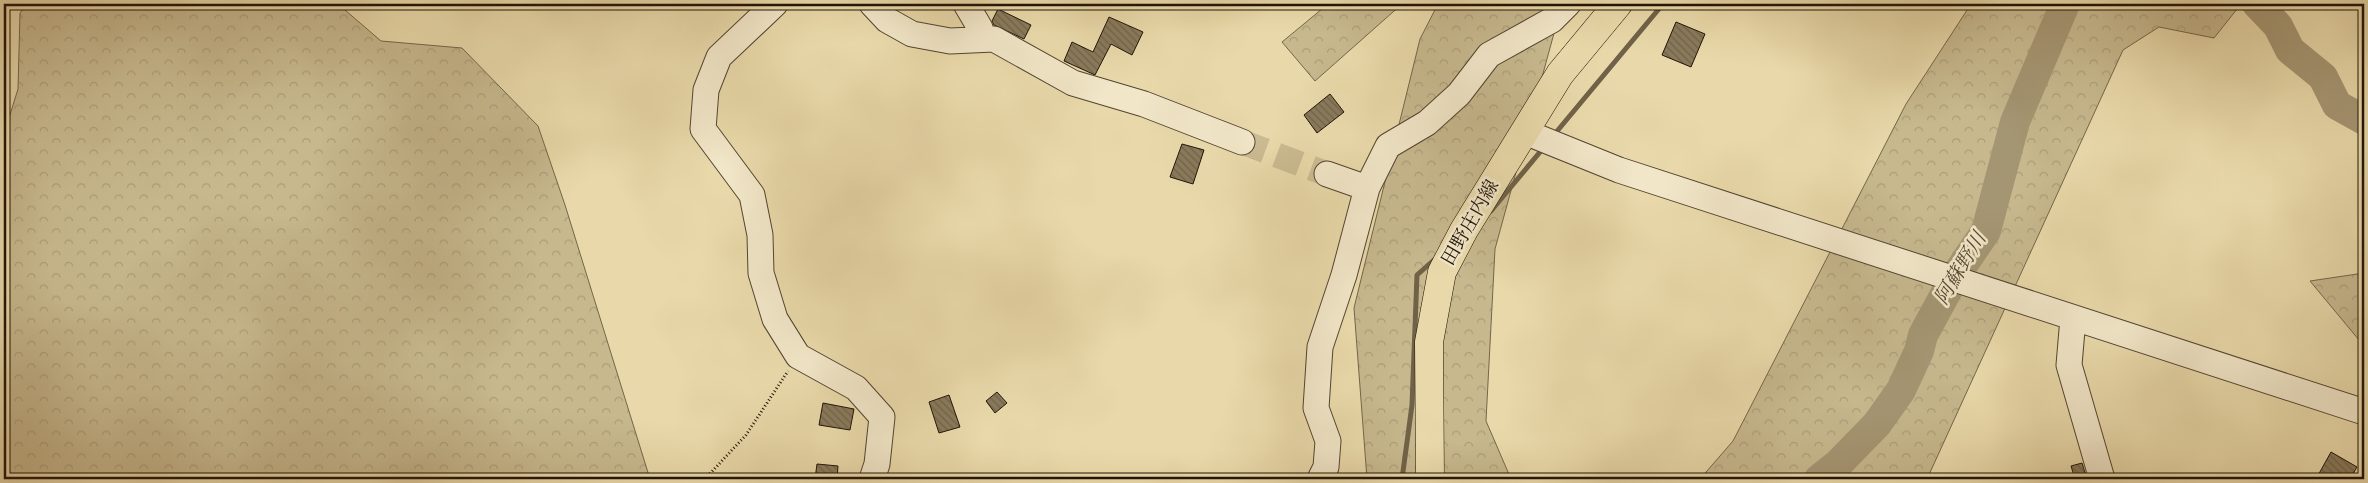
<svg xmlns="http://www.w3.org/2000/svg" width="2368" height="483" font-family="'IM FELL English','Noto Serif JP',serif">
<defs>
<pattern id="forest-crowns" width="20" height="18" patternUnits="userSpaceOnUse" patternTransform="scale(1.25)"><rect width="20" height="18" fill="#c7b88e"/><path d="M2 6a3 3 0 1 1 6 0M12 15a3 3 0 1 1 6 0" fill="none" stroke="#ab9d79"/></pattern>
<pattern id="building-back-hatch" width="6" height="6" patternUnits="userSpaceOnUse" patternTransform="scale(1.25)"><rect width="6" height="6" fill="#897a5c"/><path d="M-1 5l2 2M0 0l6 6M5-1l2 2" fill="none" stroke="#70634a"/></pattern>
</defs>
<rect width="100%" height="100%" fill="#e9d9aa"/>
<filter id="stains"><feTurbulence type="fractalNoise" baseFrequency=".004" numOctaves="4"/><feColorMatrix values="0 0 0 0 .2 0 0 0 0 .09 0 0 0 0 .02 0 0 0 .5 -.17"/></filter>
<radialGradient id="worn" r=".72"><stop offset=".6" stop-color="#630" stop-opacity="0"/><stop offset="1" stop-color="#630" stop-opacity=".3"/></radialGradient>
<!-- forest -->
<path fill="url(#forest-crowns)" stroke="#74664a" d="M27,4H338L381,41L462,48L538,126L565,205L650,479H4V134L18,89L20,13Z
M1328,4H1402L1315,81L1282,42Z
M1438,4H1562L1495,249L1486,421L1511,479H1367L1354,308L1420,39Z
M1971,4H2241L2214,38L2159,27L2123,50L1927,479H1700L1733,441L1906,104Z
M2364,273V346L2310,281Z"/>
<g fill="none" stroke-linecap="round" stroke-linejoin="round">
<!-- stream -->
<path stroke="#706248" stroke-width="5" d="M1553,136L1663,4
M1491,211L1545,146
M1402,479L1412,405L1417,275L1435,259"/>
<!-- river -->
<path stroke="#a59673" stroke-width="30" d="M2257,4L2278,26L2290,50L2323,77L2337,105L2364,120
M1819,479L1838,464L1877,424L1901,390L1919,351L1923,335L1954,278L1986,231L2015,122L2065,4"/>
</g>
<!-- building -->
<path fill="url(#building-back-hatch)" stroke="#201407" d="M998,9L1031,25L1024,39L994,25L992,21Z
M1109,17L1143,32L1132,55L1111,44L1095,75L1064,61L1072,42L1093,52Z
M1676,22L1705,34L1691,67L1662,55Z
M1330,94L1344,112L1317,133L1304,115Z
M1182,144L1204,150L1193,184L1170,177Z
M997,392L1007,403L995,413L986,401Z
M949,395L960,427L939,433L929,402Z
M823,403L854,409L850,430L819,425Z
M2331,452L2357,467L2350,479H2316Z
M2082,463L2087,479H2075L2071,466Z
M817,464L838,466L837,479H815Z"/>
<g fill="none" stroke-linecap="round" stroke-linejoin="round">
<!-- minor-tunnel -->
<path stroke="#cbbb92" stroke-width="25" stroke-dasharray="25 12" stroke-linecap="butt" d="M1242,142L1327,174"/>
<!-- minor casing -->
<g stroke="#524530" stroke-width="27">
<path id="minor" d="M775,4L719,57L706,90L703,129L752,195L760,235L761,273L775,319L798,356L856,388L882,417L877,464L872,479
M872,4L887,20L912,34L950,41L994,39L1073,83L1144,104L1242,142
M966,4L980,28L982,39
M1525,132L1619,170L2364,412
M1327,174L1367,188
M2073,318L2069,365L2102,479
M1320,479L1326,467L1328,441L1316,408L1320,347L1344,275L1367,188L1388,146L1427,123L1459,94L1489,55L1552,20L1568,4"/>
</g>
<!-- major casing -->
<g stroke="#201407" stroke-width="29">
<path id="major" d="M1430,479L1429,342L1442,272L1464,230L1560,74L1618,4"/>
</g>
<!-- path -->
<path stroke="#201407" stroke-width="3" stroke-dasharray="1 2.5" stroke-linecap="butt" d="M705,479L746,435L788,371"/>
<!-- minor -->
<use href="#minor" stroke="#f1e6c8" stroke-width="25"/>
<!-- major -->
<use href="#major" stroke="#e9d9aa" stroke-width="28"/>
</g>
<g text-anchor="middle" dominant-baseline="central" stroke-width="5" stroke-linejoin="round" paint-order="stroke">
<!-- street labels -->
<g font-size="19" fill="#201407" stroke="#f1e6c8">
<text transform="translate(1471 223) rotate(-60)">田野庄内線</text>
</g>
<!-- water labels -->
<g font-size="20" font-style="italic" fill="#554832" stroke="#f1e6c8">
<text transform="translate(1961 269) rotate(-59)">阿蘇野川</text>
</g>
</g>
<!-- margin -->
<rect width="2368" height="483" fill="none" stroke="#e9d9aa" stroke-width="20"/>
<rect x="5" y="5" width="2358" height="473" fill="none" stroke="#201407" stroke-width="2.5"/>
<rect x="10" y="10" width="2348" height="463" fill="none" stroke="#201407"/>
<rect width="100%" height="100%" filter="url(#stains)"/>
<rect width="100%" height="100%" fill="url(#worn)"/>
</svg>
